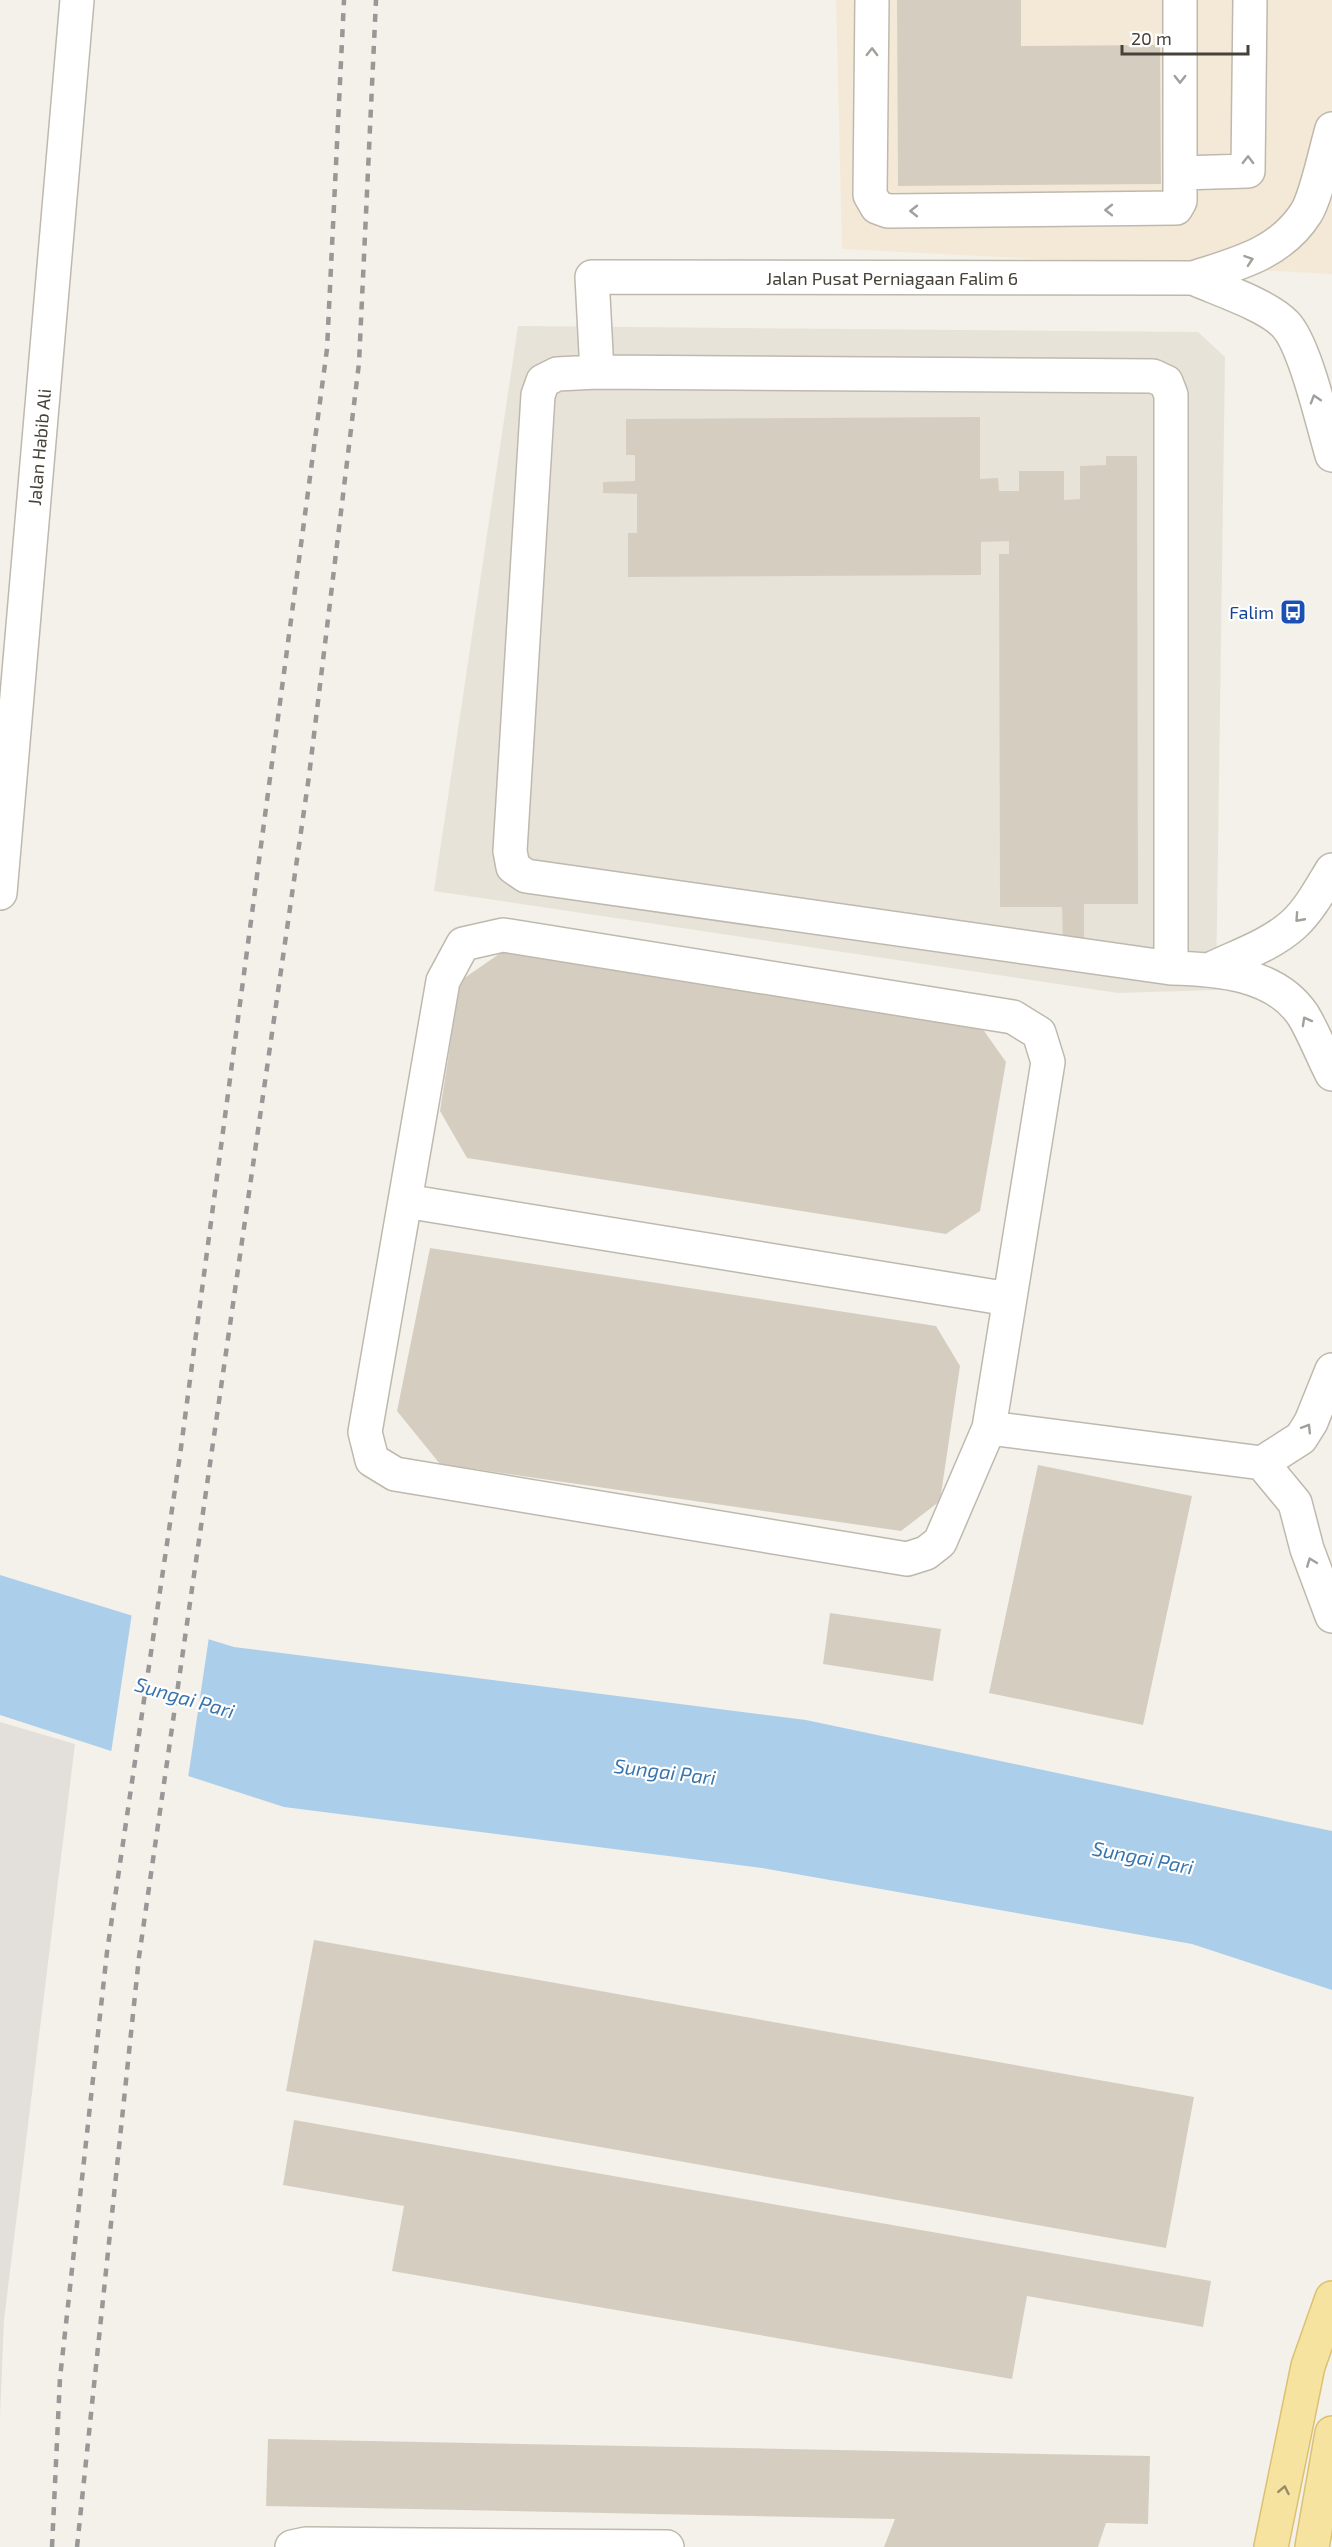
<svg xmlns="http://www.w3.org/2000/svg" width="1332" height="2547" font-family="'Exo 2',sans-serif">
<rect width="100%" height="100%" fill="#f4f1ea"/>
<!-- residential -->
<path fill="#e7e3d8" d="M518,326L1198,332L1225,357L1216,990L1118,993L434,891Z"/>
<!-- commercial -->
<path fill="#f4e9d7" d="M836,0H1332V274L842,249Z"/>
<!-- industrial -->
<path fill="#e3e0db" d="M0,1722L75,1744L4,2320L0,2417Z"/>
<!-- water -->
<path fill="#abceeb" d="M0,1575L234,1647L806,1720L1332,1831V1990L1192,1944L762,1868L284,1807L0,1715Z"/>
<!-- pier -->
<path fill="#f4f1ea" d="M132,1613L209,1637L188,1778L111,1753Z"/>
<!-- building -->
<path fill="#d5cec0" d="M897,0H1021V46L1160,45L1161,184L898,186Z
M980,417V479L998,478L999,491H1019V471H1064V500L1080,499V466L1106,465V456H1137L1138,904H1084V942H1063L1062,907H1000L999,554H1009V541L981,542V575L628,577V533H637V494L603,493V482L635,481V455H626V419Z
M502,952L977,1021L1006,1062L980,1211L946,1234L467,1158L440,1111L460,981Z
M430,1248L936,1326L960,1366L940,1501L901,1531L440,1464L397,1411Z
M1038,1465L1192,1496L1143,1725L989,1693Z
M830,1613L941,1629L933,1681L823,1664Z
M314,1940L1194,2097L1166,2248L286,2091Z
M294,2120L1211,2281L1203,2327L1027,2296L1012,2379L392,2271L404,2206L283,2185Z
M268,2439L1150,2456L1148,2524L1106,2523L1098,2547H884L895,2519L266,2506Z"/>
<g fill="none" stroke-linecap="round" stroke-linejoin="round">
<!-- minor casing -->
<g stroke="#bfb9ad" stroke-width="36">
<path id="minor" d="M872,0L870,195L877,207L888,211L1176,208L1180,201V0
M1180,173L1248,171L1250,0
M1193,278C1218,289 1267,305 1285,324C1305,344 1323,425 1332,455
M597,372L1153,376L1166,382L1171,395V968L526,876L513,867L510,851L538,395L543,381L557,374Z
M597,372L592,277L1193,278C1236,264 1280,254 1306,213C1316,198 1326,149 1332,129
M0,893L77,0
M503,935L1013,1017L1039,1033L1048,1062L989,1428L940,1542L926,1553L907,1559L395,1474L372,1460L365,1432L443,981L463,944Z
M1171,968C1216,969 1275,973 1303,1015C1314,1033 1322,1055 1332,1074
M1211,969C1238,956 1271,945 1294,924C1310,909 1321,888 1332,870
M405,1201L1009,1299
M989,1428L1262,1463L1301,1438L1311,1422L1332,1370
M1262,1463L1295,1503L1307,1549L1332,1616
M292,2547L306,2544L667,2547"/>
</g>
<!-- major casing -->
<g stroke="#dbc171" stroke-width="36">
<path id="major" d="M1271,2547L1308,2366L1332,2298
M1312,2547L1332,2433"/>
</g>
<!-- minor -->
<use href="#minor" stroke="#fff" stroke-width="33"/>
<!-- major -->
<use href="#major" stroke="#f7e3a0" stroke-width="33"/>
<!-- rail -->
<path stroke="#989898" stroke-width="4.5" stroke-dasharray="8 8" stroke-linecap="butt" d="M52,2547L60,2378L107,1952L180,1455L327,349L344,0
M77,2547L139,1957L309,776L359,363L376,0"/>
</g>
<!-- one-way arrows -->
<defs><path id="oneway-chevron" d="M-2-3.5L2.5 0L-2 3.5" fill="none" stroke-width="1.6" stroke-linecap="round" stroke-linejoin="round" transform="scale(1.5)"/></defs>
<g stroke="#a3a09c">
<use href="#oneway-chevron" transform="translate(872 52) rotate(-89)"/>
<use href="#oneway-chevron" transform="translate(1180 79) rotate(90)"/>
<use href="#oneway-chevron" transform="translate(1248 160) rotate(-89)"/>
<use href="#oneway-chevron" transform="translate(1109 210) rotate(180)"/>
<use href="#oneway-chevron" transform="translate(914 211) rotate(180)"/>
<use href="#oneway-chevron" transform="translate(1249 260) rotate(-19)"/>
<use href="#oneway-chevron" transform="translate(1315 399) rotate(-107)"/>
<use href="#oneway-chevron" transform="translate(1299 918) rotate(132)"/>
<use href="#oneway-chevron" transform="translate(1306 1021) rotate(-119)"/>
<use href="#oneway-chevron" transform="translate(1307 1428) rotate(-58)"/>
<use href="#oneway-chevron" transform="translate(1311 1562) rotate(-111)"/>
</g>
<use stroke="#968a67" href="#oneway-chevron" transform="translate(1284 2490) rotate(-79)"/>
<!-- icons -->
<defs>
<g id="bus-square" transform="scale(1.35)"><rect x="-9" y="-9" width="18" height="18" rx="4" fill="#1a4fb4" stroke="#fff"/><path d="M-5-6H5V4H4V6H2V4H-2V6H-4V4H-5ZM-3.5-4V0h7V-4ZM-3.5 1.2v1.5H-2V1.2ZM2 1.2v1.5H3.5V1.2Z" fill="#fff"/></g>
</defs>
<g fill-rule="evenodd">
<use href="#bus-square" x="1293" y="612"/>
</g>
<g text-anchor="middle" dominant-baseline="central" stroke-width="4.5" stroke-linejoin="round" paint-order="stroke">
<!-- street labels -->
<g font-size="18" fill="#474239" stroke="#fff">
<text x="892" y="278">Jalan Pusat Perniagaan Falim 6</text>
<text transform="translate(39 447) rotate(-85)">Jalan Habib Ali</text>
</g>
<!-- transit labels -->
<g font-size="18" fill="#164399" stroke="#fff" text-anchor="end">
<text x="1274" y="612">Falim</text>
</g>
<!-- water labels -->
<g font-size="20" font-style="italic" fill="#3975ac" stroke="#fff">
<text transform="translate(185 1697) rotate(16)">Sungai Pari</text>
<text transform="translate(665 1771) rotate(7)">Sungai Pari</text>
<text transform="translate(1143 1857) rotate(11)">Sungai Pari</text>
</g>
</g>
<!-- scale -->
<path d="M1122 45v9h126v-9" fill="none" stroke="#474239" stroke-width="3"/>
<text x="1131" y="45" font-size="18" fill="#474239" stroke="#ffffff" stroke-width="4.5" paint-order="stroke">20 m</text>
</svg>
